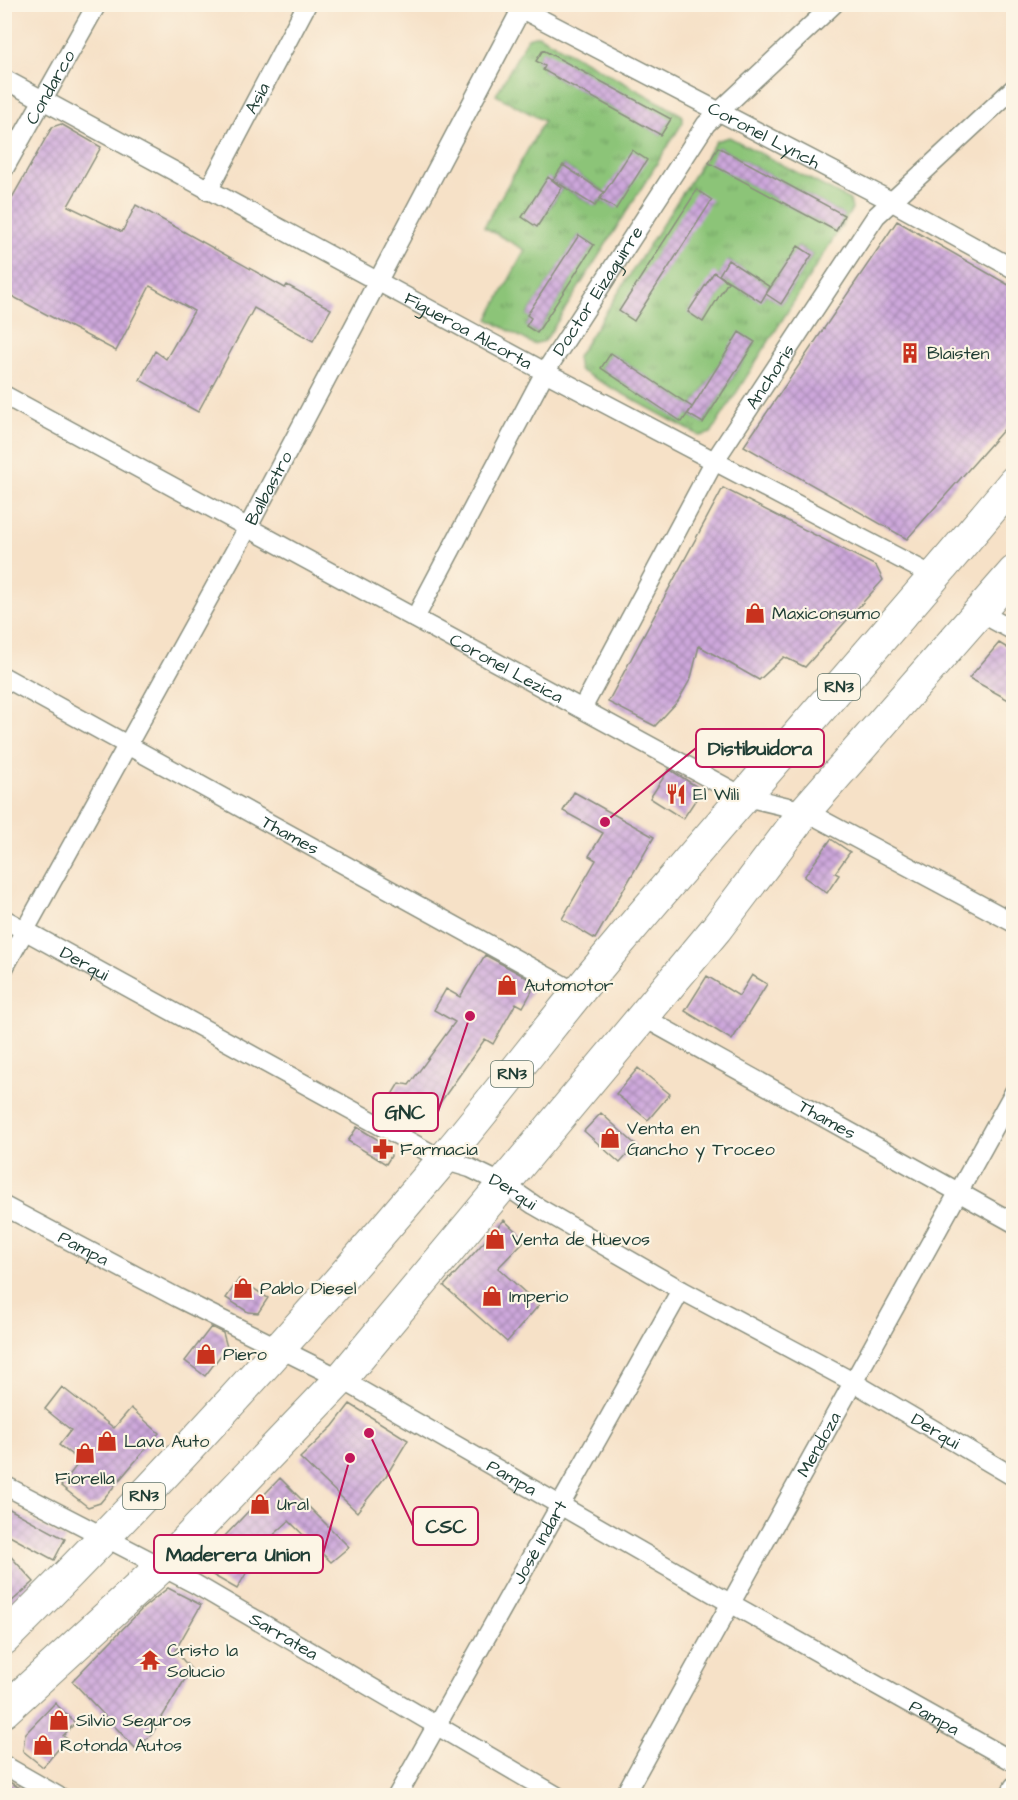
<svg xmlns="http://www.w3.org/2000/svg" width="1018" height="1800" font-family="'Architects Daughter',sans-serif">
<defs>
<pattern id="grass-tufts" width="24" height="20" patternUnits="userSpaceOnUse" patternTransform="scale(1.5)"><rect width="24" height="20" fill="#8cc478"/><path d="M3 7l-1-3M5 7V3M7 7l1-3M15 17l-1-3M17 17v-4M19 17l1-3" fill="none" stroke="#72a063"/></pattern>
<pattern id="building-cross-hatch" width="8" height="8" patternUnits="userSpaceOnUse" patternTransform="scale(1.5)"><rect width="8" height="8" fill="#cda7db"/><path d="M0 0l8 8M0 8l8-8" fill="none" stroke="#a689b2"/></pattern>
</defs>
<rect width="100%" height="100%" fill="#fcf5e5"/>
<filter id="ink" filterUnits="userSpaceOnUse"><feTurbulence type="fractalNoise" baseFrequency=".0167" numOctaves="2"/><feDisplacementMap in="SourceGraphic" scale="12" xChannelSelector="R" yChannelSelector="G"/><feConvolveMatrix kernelMatrix="1 2 1 2 8 2 1 2 1" color-interpolation-filters="sRGB"/></filter>
<filter id="wash" filterUnits="userSpaceOnUse"><feTurbulence type="fractalNoise" baseFrequency=".008" numOctaves="4" result="noise"/><feDisplacementMap in="SourceGraphic" scale="24" xChannelSelector="R" yChannelSelector="G"/><feGaussianBlur stdDeviation="1.35" result="paint"/><feColorMatrix in="noise" values="0 0 0 0 0 0 0 0 0 0 0 0 0 0 0 0 0 1.4 0 .05"/><feComposite in="paint" operator="in"/></filter>
<g filter="url(#wash)">
<rect width="100%" height="100%" fill="#f6e1c7"/>
<!-- grass -->
<path fill="url(#grass-tufts)" stroke="#568056" stroke-width="1.5" fill-rule="evenodd" d="M538,35L682,115L683,122L545,341L533,344L488,319L525,250L484,227L544,121L496,95L528,38ZM542,51L670,119L661,135L543,70L545,66L536,61ZM563,165L605,192L616,208L600,199L595,206L553,181ZM548,178L563,187L537,227L523,217ZM579,236L593,245L537,333L526,326L531,318L527,315Z
M729,137L850,200L852,209L711,433L700,436L579,370L577,357L716,141ZM718,147L844,215L836,231L710,163ZM798,246L812,255L781,304L766,294L761,301L719,276L729,260L770,287ZM719,275L728,282L703,322L688,312ZM739,333L755,343L703,423L688,414ZM611,353L692,407L681,421L601,368Z"/>
<g id="blocks">
<!-- building -->
<path fill="url(#building-cross-hatch)" d="M543,50L671,119L661,135L543,70L545,66L536,61Z
M61,124L101,147L68,206L122,232L136,205L285,288L287,285L331,309L313,341L254,308L198,412L140,380L155,351L166,359L194,311L150,286L116,351L4,292V212L52,127Z
M718,147L844,215L836,231L709,163Z
M632,150L647,160L616,209L600,199Z
M563,165L604,192L595,206L553,180Z
M548,177L562,188L537,227L522,217Z
M697,190L712,200L634,321L619,311Z
M897,221L1014,288V418L907,539L744,446Z
M579,235L594,245L537,333L526,326L531,318L527,315Z
M798,246L812,255L781,304L766,294Z
M728,260L770,287L761,302L719,275Z
M714,272L728,282L703,322L688,312Z
M739,332L755,342L703,423L688,414Z
M611,353L692,407L682,422L601,368Z
M723,488L876,566L883,580L805,667L784,657L759,680L699,646L691,678L678,701L655,726L608,702Z
M999,643L1014,652V703L969,678Z
M669,769L702,790L683,819L650,798Z
M574,792L654,837L595,939L562,919L596,860L589,856L603,833L563,811Z
M831,839L850,852L835,873L839,875L827,893L804,877Z
M485,955L529,979L532,991L523,1007L516,1003L493,1044L485,1039L430,1117L411,1121L385,1106L399,1083L409,1085L455,1022L434,1010L446,989L460,997Z
M752,975L767,984L732,1040L685,1011L707,976L739,996Z
M638,1068L670,1094L648,1120L616,1094Z
M601,1113L636,1145L620,1163L584,1131Z
M357,1127L390,1147L391,1156L386,1164L348,1141Z
M504,1220L525,1240L498,1268L539,1305L507,1342L444,1286Z
M239,1279L268,1298L258,1313L248,1312L226,1298Z
M211,1327L223,1333L227,1347L205,1376L185,1361Z
M62,1387L114,1428L131,1408L159,1433L100,1503L88,1507L61,1486L80,1461L59,1445L71,1430L45,1409Z
M350,1404L408,1440L386,1476L357,1512L300,1458L333,1426Z
M280,1478L349,1547L331,1562L289,1521L247,1559L252,1563L237,1589L202,1569V1560Z
M4,1506L65,1539L54,1560L4,1533Z
M4,1549L34,1582L4,1608Z
M168,1588L201,1605L175,1651L191,1669L152,1734L136,1749L72,1681L143,1608Z
M55,1703L75,1723L63,1736L67,1739L43,1767L23,1751L25,1734Z
M4,1779L34,1796H4Z"/>
</g>
</g>
<g filter="url(#ink)">
<use href="#blocks" fill-opacity="0" stroke="#8a8f7e" stroke-width="1.5"/>
<g fill="none" stroke-linecap="round" stroke-linejoin="round">
<!-- street casing -->
<g stroke="#8a8f7e" stroke-width="21">
<g id="street">
<path id="s1" d="M512,4L889,200L1014,269"/>
<path id="s2" d="M4,79L545,372L935,577"/>
<path id="s3" d="M4,169L97,4"/>
<path id="s4" d="M208,191L307,4"/>
<path id="s5" d="M4,395L742,796L805,811L1014,923"/>
<path d="M979,612L1014,631"/>
<path id="s6" d="M415,618L545,372L706,124L834,4"/>
<path id="s7" d="M4,677L577,993"/>
<path id="s8" d="M583,707L715,460L876,216L1014,88"/>
<path id="s9" d="M4,919L443,1160L470,1168L505,1185L534,1205L681,1290L853,1382L1014,1477"/>
<path id="s10" d="M4,968L247,529L524,4"/>
<path id="s11" d="M641,1016L1014,1223"/>
<path id="s12" d="M4,1206L178,1298L341,1379L730,1603L1014,1762"/>
<path id="s13" d="M4,1485L195,1584L557,1796"/>
<path d="M4,1765L58,1796"/>
<path id="s14" d="M397,1796L681,1290"/>
<path id="s15" d="M624,1796L1014,1092"/>
<path d="M1009,1796L1014,1786"/>
</g>
</g>
<!-- highway casing -->
<g stroke="#8a8f7e" stroke-width="34">
<path id="highway" d="M4,1639C157,1487 303,1326 442,1161C502,1090 557,1016 617,945C748,789 884,639 1014,482
M4,1711L161,1567L341,1379L716,929L805,811L1014,572"/>
</g>
<!-- street -->
<use href="#street" stroke="#fff" stroke-width="18"/>
<!-- highway -->
<use href="#highway" stroke="#fff" stroke-width="32"/>
</g>
</g>
<!-- icons -->
<defs>
<g id="building-bare" transform="scale(1.62)"><path d="M-4-6H4V6H1V3H-1V6H-4ZM-2.5-4.3h1.7v1.8h-1.7ZM.8-4.3h1.7v1.8H.8ZM-2.5-1h1.7V.8h-1.7ZM.8-1h1.7V.8H.8Z" fill="#c8321e" stroke="#fcf5e5" stroke-width="2.5" paint-order="stroke"/></g>
<g id="shop-bare" transform="scale(1.62)"><path d="M-5-2.5h2.3a2.7 3.5 0 0 1 5.4 0H5L5.5 6h-11ZM-1.5-2.5h3a1.5 2.3 0 0 0-3 0Z" fill="#c8321e" stroke="#fcf5e5" stroke-width="2.5" paint-order="stroke"/></g>
<g id="restaurant-bare" transform="scale(1.62)"><path d="M-5-6h1v4h1v-4h1v4h1v-4h1v5L-1.5 .5V6h-2V.5L-5-1ZM5-6V6H3V1.5H1.5Q1.5-4 5-6Z" fill="#c8321e" stroke="#fcf5e5" stroke-width="2.5" paint-order="stroke"/></g>
<g id="pharmacy-bare" transform="scale(1.62)"><path d="M-2-6h4v4h4v4h-4v4h-4v-4h-4v-4h4Z" fill="#c8321e" stroke="#fcf5e5" stroke-width="2.5" paint-order="stroke"/></g>
<g id="temple-bare" transform="scale(1.62)"><path d="M0-6L5-2H3V0L6.5 2.5H4V6H1.5V3h-3V6H-4V2.5H-6.5L-3 0V-2H-5Z" fill="#c8321e" stroke="#fcf5e5" stroke-width="2.5" paint-order="stroke"/></g>
</defs>
<g fill-rule="evenodd">
<use href="#building-bare" x="910" y="353"/>
<use href="#shop-bare" x="755" y="613"/>
<use href="#restaurant-bare" x="676" y="794"/>
<use href="#shop-bare" x="507" y="985"/>
<use href="#shop-bare" x="610" y="1138"/>
<use href="#pharmacy-bare" x="383" y="1149"/>
<use href="#shop-bare" x="495" y="1239"/>
<use href="#shop-bare" x="243" y="1288"/>
<use href="#shop-bare" x="492" y="1296"/>
<use href="#shop-bare" x="206" y="1354"/>
<use href="#shop-bare" x="107" y="1441"/>
<use href="#shop-bare" x="85" y="1453"/>
<use href="#shop-bare" x="260" y="1504"/>
<use href="#temple-bare" x="150" y="1660"/>
<use href="#shop-bare" x="59" y="1720"/>
<use href="#shop-bare" x="43" y="1745"/>
</g>
<g text-anchor="middle" dominant-baseline="central" stroke-width="4.5" stroke-linejoin="round" paint-order="stroke">
<!-- shield labels -->
<g fill="#fcf5e5" stroke="#617469" stroke-width="1.5">
<rect x="818" y="674" width="42" height="26" rx="4.5"/>
<rect x="491" y="1061" width="42" height="26" rx="4.5"/>
<rect x="123" y="1483" width="42" height="26" rx="4.5"/>
</g>
<g font-size="16" font-weight="bold" fill="#1f3d34">
<text x="839" y="687">RN3</text>
<text x="512" y="1074">RN3</text>
<text x="144" y="1496">RN3</text>
</g>
<!-- street labels -->
<g font-size="18" fill="#1f3d34" stroke="#fcf5e5">
<text stroke="none"><textPath href="#s3" startOffset="94">Condarco</textPath></text>
<text stroke="none"><textPath href="#s4" startOffset="105">Asia</textPath></text>
<text stroke="none"><textPath href="#s1" startOffset="284">Coronel Lynch</textPath></text>
<text stroke="none"><textPath href="#s6" startOffset="375">Doctor Eizaguirre</textPath></text>
<text stroke="none"><textPath href="#s2" startOffset="528">Figueroa Alcorta</textPath></text>
<text stroke="none"><textPath href="#s8" startOffset="380">Anchoris</textPath></text>
<text stroke="none"><textPath href="#s10" startOffset="548">Balbastro</textPath></text>
<text stroke="none"><textPath href="#s5" startOffset="572">Coronel Lezica</textPath></text>
<text stroke="none"><textPath href="#s7" startOffset="327">Thames</textPath></text>
<text stroke="none"><textPath href="#s9" startOffset="92">Derqui</textPath></text>
<text stroke="none"><textPath href="#s11" startOffset="213">Thames</textPath></text>
<text stroke="none"><textPath href="#s9" startOffset="578">Derqui</textPath></text>
<text stroke="none"><textPath href="#s12" startOffset="90">Pampa</textPath></text>
<text stroke="none"><textPath href="#s9" startOffset="1064">Derqui</textPath></text>
<text stroke="none"><textPath href="#s15" startOffset="402">Mendoza</textPath></text>
<text stroke="none"><textPath href="#s12" startOffset="576">Pampa</textPath></text>
<text stroke="none"><textPath href="#s14" startOffset="291">José Indart</textPath></text>
<text stroke="none"><textPath href="#s13" startOffset="318">Sarratea</textPath></text>
<text stroke="none"><textPath href="#s12" startOffset="1062">Pampa</textPath></text>
</g>
<!-- poi labels -->
<g font-size="18" fill="#1f3d34" stroke="#fcf5e5" text-anchor="start">
<text x="927" y="353">Blaisten</text>
<text x="772" y="613">Maxiconsumo</text>
<text x="693" y="794">El Wili</text>
<text x="524" y="985">Automotor</text>
<text x="627" y="1128">Venta en<tspan x="627" dy="21">Gancho y Troceo</tspan></text>
<text x="400" y="1149">Farmacia</text>
<text x="512" y="1239">Venta de Huevos</text>
<text x="260" y="1288">Pablo Diesel</text>
<text x="509" y="1296">Imperio</text>
<text x="223" y="1354">Piero</text>
<text x="124" y="1441">Lava Auto</text>
<text x="85" y="1478" text-anchor="middle">Fiorella</text>
<text x="277" y="1504">Ural</text>
<text x="167" y="1650">Cristo la<tspan x="167" dy="21">Solucio</tspan></text>
<text x="76" y="1720">Silvio Seguros</text>
<text x="60" y="1745">Rotonda Autos</text>
</g>
</g>
<!-- callouts -->
<path fill="none" stroke="#c2185b" stroke-width="2" d="M605 822L696 748M470 1016L438 1112M369 1433L413 1526M350 1458L323 1554"/>
<g fill="#c2185b" stroke="#fcf5e5" stroke-width="2">
<circle cx="605" cy="822" r="6"/>
<circle cx="470" cy="1016" r="6"/>
<circle cx="369" cy="1433" r="6"/>
<circle cx="350" cy="1458" r="6"/>
</g>
<g fill="#fcf5e5" stroke="#c2185b" stroke-width="2">
<rect x="696" y="729" width="128" height="38" rx="6"/>
<rect x="373" y="1093" width="65" height="38" rx="6"/>
<rect x="413" y="1507" width="65" height="38" rx="6"/>
<rect x="154" y="1535" width="169" height="38" rx="6"/>
</g>
<g font-size="20" text-anchor="middle" font-weight="bold" fill="#1f3d34">
<text x="760" y="755">Distibuidora</text>
<text x="405" y="1119">GNC</text>
<text x="446" y="1533">CSC</text>
<text x="238" y="1561">Maderera Union</text>
</g>
<!-- margin -->
<rect width="1018" height="1800" fill="none" stroke="#fcf5e5" stroke-width="24"/>
</svg>
